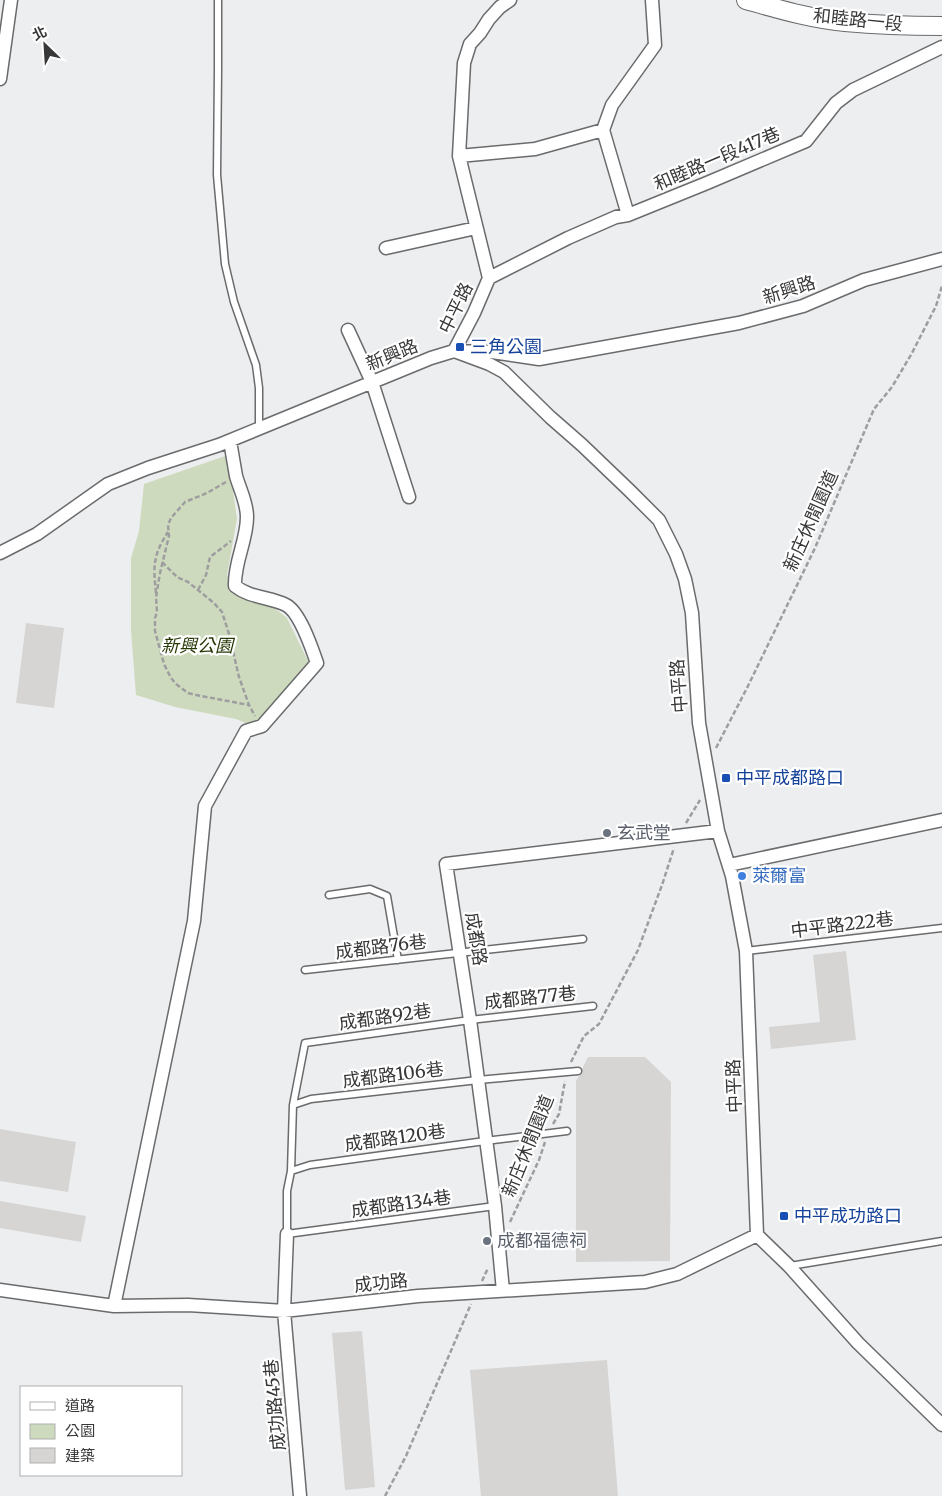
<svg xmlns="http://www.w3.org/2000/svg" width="942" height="1496" viewBox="0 0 942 1496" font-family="Merriweather,'Noto Sans TC',serif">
	<rect width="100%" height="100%" fill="#edeef0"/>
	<path fill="#cedabd" d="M228,455L237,519L227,575L236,595L252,603H268L287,618L310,665L253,726L236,719L175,707L136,695L131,631V558L139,531L144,484Z"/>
	<path fill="#d6d5d3" d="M26,623L64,628L54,708L16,703Z
		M846,951L856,1040L771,1049L769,1027L820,1022L813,955Z
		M588,1057H645L671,1082L670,1261L576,1262V1081L579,1076L582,1074V1069Z
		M0,1129L76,1142L68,1192L0,1181Z
		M0,1201L86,1216L81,1242L0,1228Z
		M362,1331L375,1487L345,1490L332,1333Z
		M607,1360L618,1496H481L470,1370Z"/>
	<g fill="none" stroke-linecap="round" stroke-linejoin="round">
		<g stroke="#6a6b6d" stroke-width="9">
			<path id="lane" d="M218,0V70L217,175L225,264L234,302L256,365L259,388V428
				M329,895L370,889L387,896L398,960
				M746,951L942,928
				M305,970L583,939
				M293,1105L311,1099L478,1080L578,1071
				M291,1171L310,1165L485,1141L567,1131
				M495,1206L287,1234V1191L291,1171L293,1105L305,1043L470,1020L593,1006
				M790,1266L942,1241"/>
		</g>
		<g stroke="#6a6b6d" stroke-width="15">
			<path id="street" d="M0,79L11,0
				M459,156L535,149L603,130
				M628,215L603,130L612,105L655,45L652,0
				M386,248L476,228
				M489,278L568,238L616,217L628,215L707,183L806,141L836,103L853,90L942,47
				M348,330L372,382L409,497
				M454,351L489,364L504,372L550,417L582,445L630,491L659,520L676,554L685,579L692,613L699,723L718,831L732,876L746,951L757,1235L789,1266L858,1343L942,1425
				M454,351L474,313L489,278L459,156L464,63L470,44L480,33L489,19L500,7L510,0
				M0,553L37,534L108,484L148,468L219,445L431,358L454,351L492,352L539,359L739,323L803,306L864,280L942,259
				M729,865L942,820
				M287,1234L284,1311L300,1496
				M0,1290L114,1306L188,1305L284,1311L418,1296L645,1282L677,1274L757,1235
				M503,1291L495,1206L470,1020L446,864L718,831
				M114,1306L194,921L205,806L246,731L262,726L317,663C312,649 300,612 286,605C270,597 250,598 235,586C234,562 247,541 247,517C247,502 240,490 236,476C234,464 232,453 230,441"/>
		</g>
		<g stroke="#6a6b6d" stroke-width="20">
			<path id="secondary" d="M746,0C778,9 811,19 845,22C877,25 910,26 942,26"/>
		</g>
		<path stroke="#9e9ea0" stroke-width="2.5" stroke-dasharray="5 2.5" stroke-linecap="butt" d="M226,482L207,493L185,502L171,518L168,525L169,536L160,573L156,597L157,612L155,618V631L164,664L171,678L176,684L188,693L196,695L249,705
			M162,562L177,577L188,582L214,603L222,612L229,634L239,677L249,705L255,716
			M198,590L206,575L210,557L231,541
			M156,593C153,566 153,555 168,532
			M716,748L747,688L815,548L874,409L892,387L912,353L936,306L942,286
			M686,823L700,800
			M571,1062L584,1036L599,1024L638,950L662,885L674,848
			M553,1124L559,1114L565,1081
			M510,1222L539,1160L545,1142
			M482,1281L488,1268
			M385,1496L406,1456L471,1304"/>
		<use href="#lane" stroke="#fff" stroke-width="6"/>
		<use href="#street" stroke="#fff" stroke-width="12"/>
		<use href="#secondary" stroke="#fff" stroke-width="18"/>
	</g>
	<g fill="#1a4fb4" stroke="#fff" stroke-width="2">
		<rect x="455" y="342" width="10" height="10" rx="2.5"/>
		<rect x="721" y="773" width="10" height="10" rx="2.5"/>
		<rect x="779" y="1211" width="10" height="10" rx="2.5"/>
	</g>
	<g fill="#6b7280" stroke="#fff" stroke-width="2">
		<circle cx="607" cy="833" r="5"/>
		<circle cx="487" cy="1241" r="5"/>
	</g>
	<circle fill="#3f7fe0" stroke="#fff" stroke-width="2" cx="742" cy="876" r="5"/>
	<g text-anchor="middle" stroke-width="4.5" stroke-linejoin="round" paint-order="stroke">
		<g font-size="18" fill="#383839" stroke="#fff">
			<text transform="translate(858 20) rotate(6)" y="6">和睦路一段</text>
			<text transform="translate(717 159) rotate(-23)" y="6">和睦路一段417巷</text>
			<text transform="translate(789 290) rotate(-18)" y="6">新興路</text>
			<text transform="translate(456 308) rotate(-64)" y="6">中平路</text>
			<text transform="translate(392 355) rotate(-22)" y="6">新興路</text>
			<text transform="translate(811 521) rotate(-66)" y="6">新庄休閒園道</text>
			<text transform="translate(679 686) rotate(-94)" y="6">中平路</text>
			<text transform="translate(842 925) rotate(-7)" y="6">中平路222巷</text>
			<text transform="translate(476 939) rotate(81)" y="6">成都路</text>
			<text transform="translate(381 947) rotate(-7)" y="6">成都路76巷</text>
			<text transform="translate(530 998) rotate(-6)" y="6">成都路77巷</text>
			<text transform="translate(385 1017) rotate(-8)" y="6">成都路92巷</text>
			<text transform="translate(393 1075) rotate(-7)" y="6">成都路106巷</text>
			<text transform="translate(734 1086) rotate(-92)" y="6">中平路</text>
			<text transform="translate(395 1138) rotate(-8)" y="6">成都路120巷</text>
			<text transform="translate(528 1146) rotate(-68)" y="6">新庄休閒園道</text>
			<text transform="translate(401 1204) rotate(-8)" y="6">成都路134巷</text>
			<text transform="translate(381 1283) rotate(-6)" y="6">成功路</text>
			<text transform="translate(275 1405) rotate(-95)" y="6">成功路45巷</text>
		</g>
		<g font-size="18" fill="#164399" stroke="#fff" text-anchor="start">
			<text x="470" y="353">三角公園</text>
			<text x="736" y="784">中平成都路口</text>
			<text x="794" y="1222">中平成功路口</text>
		</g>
		<g font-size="18" font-style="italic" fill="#293807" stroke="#fff">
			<text x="197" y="652">新興公園</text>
		</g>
		<g font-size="18" fill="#5b616d" stroke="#fff" text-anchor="start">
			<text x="617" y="839">玄武堂</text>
			<text x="497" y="1247">成都福德祠</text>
		</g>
		<g font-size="18" fill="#366cbe" stroke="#fff" text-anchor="start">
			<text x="752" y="882">萊爾富</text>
		</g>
	</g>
	<rect x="20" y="1386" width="162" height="90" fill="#ffffff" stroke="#afafb0"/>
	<rect x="30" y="1402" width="25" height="8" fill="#ffffff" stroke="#afafb0"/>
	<text x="65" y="1411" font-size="15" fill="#383839">道路</text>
	<rect x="30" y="1424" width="25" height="15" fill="#cedabd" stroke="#afafb0"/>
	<text x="65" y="1436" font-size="15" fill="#383839">公園</text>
	<rect x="30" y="1448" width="25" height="15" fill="#d6d5d3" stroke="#afafb0"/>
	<text x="65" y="1461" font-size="15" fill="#383839">建築</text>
	<g transform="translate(45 45) rotate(335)" stroke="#ffffff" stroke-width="4" paint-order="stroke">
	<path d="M0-4L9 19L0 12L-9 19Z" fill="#383839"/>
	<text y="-8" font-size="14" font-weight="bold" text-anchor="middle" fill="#383839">北</text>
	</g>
</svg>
